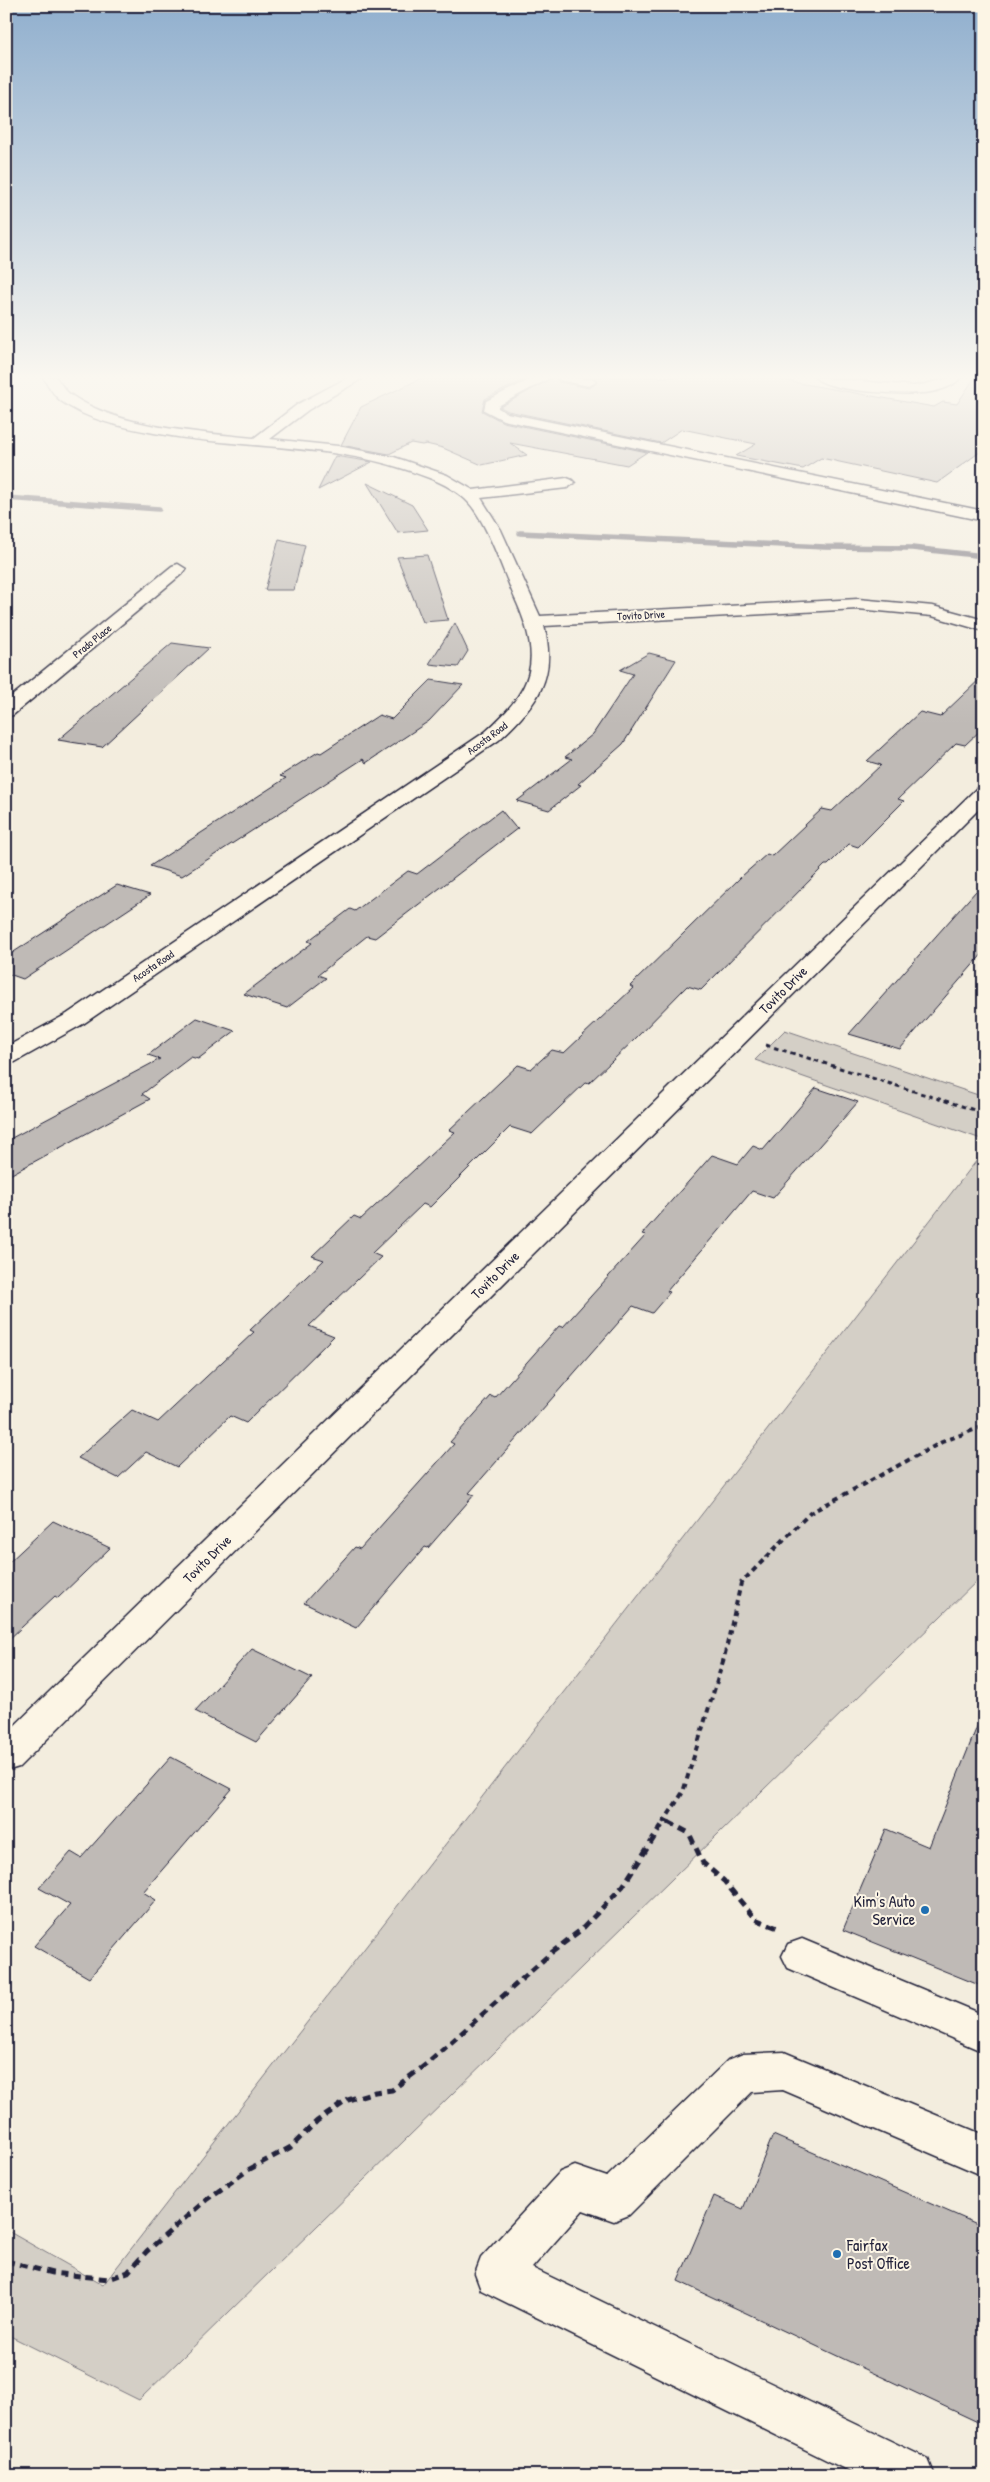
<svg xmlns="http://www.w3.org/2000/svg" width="990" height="2482" viewBox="0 0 990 2482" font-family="'Patrick Hand',sans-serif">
	<rect width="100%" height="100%" fill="#f3edde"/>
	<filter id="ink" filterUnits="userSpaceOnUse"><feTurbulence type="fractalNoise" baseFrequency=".02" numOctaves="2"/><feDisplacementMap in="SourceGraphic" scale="10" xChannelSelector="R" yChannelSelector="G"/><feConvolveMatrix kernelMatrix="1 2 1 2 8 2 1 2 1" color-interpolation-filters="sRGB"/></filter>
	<g filter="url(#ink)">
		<path fill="#d4cfc6" stroke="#7b7880" d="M785,1030L984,1097V1140L755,1060Z
			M984,1151V1574L139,2400L6,2334V2230L103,2285Z"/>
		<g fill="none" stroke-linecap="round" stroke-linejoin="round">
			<path stroke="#75727b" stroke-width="5.5" d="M6,498L159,509
				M520,533L825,547L912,548L984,556"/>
		</g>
		<path fill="#bfbab6" stroke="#22223b" d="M424,377H530L485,399L482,411L503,422L647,452L627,465L510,443L527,455L482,465L443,448L426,444L422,445L411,443L389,454L341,445L361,407Z
			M554,377L559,382L589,388L598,382L594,377H765L934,407L943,402L957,404L975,377H984V449L937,483L821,458L803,469L736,456L756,444L682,429L661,443L508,411L500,407Z
			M335,456L372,462L318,490Z
			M367,483L412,505L428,530L398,533Z
			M279,539L305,545L294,590H265Z
			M427,555L448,620L423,622L397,557Z
			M455,623L468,651L458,667L429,664Z
			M172,643L209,648L102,747L58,740Z
			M649,653L676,660L623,744L578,784L581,785L549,810L517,801L572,759L565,757L593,734L633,674L620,670Z
			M984,675V727L965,745L956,743L898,799L904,801L858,847L849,844L828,865H825L701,990L687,986L634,1040L589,1083L586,1082L532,1134L510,1127L430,1207L423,1204L372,1253L381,1257L309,1326L334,1336L246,1423L230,1416L177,1467L146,1452L118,1478L78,1458L132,1410L158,1422L254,1332L250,1330L324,1260L312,1256L354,1216L361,1219L455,1132L449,1130L518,1065L531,1069L552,1050L564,1053L633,988L630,986L742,876L767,854L772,856L822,809L832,811L881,765L867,761L920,712L940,717Z
			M431,680L463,685L429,721L366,763L363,759L182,876L150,866L286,778L280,776L318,752L321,753L379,715L392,719Z
			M501,810L515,827L518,828L375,938L367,936L318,975L326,978L287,1008L244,994L312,943L308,941L350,909L355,911L408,871L417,874Z
			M984,882V952L900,1049L849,1034Z
			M117,885L150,895L23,979L6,973V957Z
			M197,1018L235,1031L198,1059L191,1057L142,1094L150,1099L6,1177V1141L160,1059L148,1055Z
			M816,1088L858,1102L773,1198L752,1191L667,1291L670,1292L652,1313L633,1306L469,1493L474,1495L428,1548L425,1547L356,1628L304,1603L355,1547L360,1549L454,1444L450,1442L491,1396L495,1398L559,1326L563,1327L646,1235L642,1234L712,1155L738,1164L753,1146L763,1150Z
			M53,1521L110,1548L58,1598L55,1596L6,1642V1565Z
			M252,1649L312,1678L256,1742L195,1711Z
			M982,1714H984V1987L843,1930L886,1829L929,1847Z
			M171,1757L232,1789L143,1892L156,1900L89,1978L34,1946L70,1905L39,1888L71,1852L81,1858Z
			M773,2135L984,2227V2425L678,2281L714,2196L743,2209Z"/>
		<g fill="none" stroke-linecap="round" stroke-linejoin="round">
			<g stroke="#22223b" stroke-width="3">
				<path id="minor" d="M43,377H56C60,383 65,391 71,395C118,428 198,432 254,438L298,404L349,377H365L308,410L270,439L338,446L394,457L447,475L473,490L567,478L572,480L575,483L567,488L481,498L501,530L540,616L858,599L933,606L984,620V631L932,616L858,609L544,626C558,678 536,706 499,740L83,1024L15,1062L6,1064V1047L67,1014L485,732C532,690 543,663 517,603C504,575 487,519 465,499C449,484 427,477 407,470C326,443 237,449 154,433C122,427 87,420 61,401C54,396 48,385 43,377Z
					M535,377H552L498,406V408L507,413L984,511V521L503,420L484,410L486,401Z
					M558,377L594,379L596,382L589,386L559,380Z
					M815,377L914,386C931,384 945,377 961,377C954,386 942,390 931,392C911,396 827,392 815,377Z
					M178,564L186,569L184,572L13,715L6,717V701L172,566Z
					M984,786V804L19,1767L6,1771V1734L977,788Z
					M802,1939L984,2015V2052L788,1968L782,1956L788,1944Z
					M784,2052L984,2135V2176L783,2090L752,2092L629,2215L614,2221L583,2210L532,2268L928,2459L935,2476H859L481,2290L475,2274L481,2258L560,2172L575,2166L607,2177L728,2060L743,2054Z"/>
			</g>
			<path stroke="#22223b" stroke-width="3" stroke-dasharray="4.5 4" stroke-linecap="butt" d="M766,1045L984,1113"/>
			<path stroke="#22223b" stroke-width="4" stroke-dasharray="5.5 4.5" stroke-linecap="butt" d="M665,1820L671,1823
				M663,1823L683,1792L724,1658L741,1583L810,1513L942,1442L984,1426"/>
			<path stroke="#22223b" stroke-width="5" stroke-dasharray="8 5.5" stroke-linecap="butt" d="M668,1822L689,1833L703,1863L724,1881L755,1919L780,1929
				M6,2261L52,2273L109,2279L128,2272L147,2251L206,2200L248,2170L291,2147L317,2121L348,2100L375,2092L392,2090L428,2063L551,1953L582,1929L623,1886L664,1822"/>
			<use href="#minor" fill="#fcf5e5" fill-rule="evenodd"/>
		</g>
	</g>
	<linearGradient id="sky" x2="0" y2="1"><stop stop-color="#90afce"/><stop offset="0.52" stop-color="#faf7f0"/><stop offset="1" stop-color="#faf7f0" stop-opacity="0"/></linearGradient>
	<rect width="990" height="725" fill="url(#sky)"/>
	<g fill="#1f6fb2" stroke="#fcf5e5" stroke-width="2">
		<circle cx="925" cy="1910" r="5"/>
		<circle cx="837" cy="2254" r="5"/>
	</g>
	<g text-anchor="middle" stroke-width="4" stroke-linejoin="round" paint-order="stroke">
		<g font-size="11" fill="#22223b" stroke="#fcf5e5">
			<text transform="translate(641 615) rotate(-3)" y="4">Tovito Drive</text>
			<text transform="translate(92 641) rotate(-39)" y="4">Prado Place</text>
			<text transform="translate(487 738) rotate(-37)" y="4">Acosta Road</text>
			<text transform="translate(153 966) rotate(-34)" y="4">Acosta Road</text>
		</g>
		<g font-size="14" fill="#22223b" stroke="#fcf5e5">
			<text transform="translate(783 990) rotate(-45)" y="5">Tovito Drive</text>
			<text transform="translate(495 1275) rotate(-45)" y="5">Tovito Drive</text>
			<text transform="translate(207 1559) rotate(-45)" y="5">Tovito Drive</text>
		</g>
		<g font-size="16" fill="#22223b" stroke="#fcf5e5" text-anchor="end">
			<text x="915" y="1907">Kim's Auto<tspan x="915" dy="18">Service</tspan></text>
			<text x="847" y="2251" text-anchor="start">Fairfax<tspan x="847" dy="18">Post Office</tspan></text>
		</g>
	</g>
	<rect width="990" height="2482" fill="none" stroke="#fcf5e5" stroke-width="25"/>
	<rect x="12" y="12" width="965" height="2457" fill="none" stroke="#22223b" stroke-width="2" filter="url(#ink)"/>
</svg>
